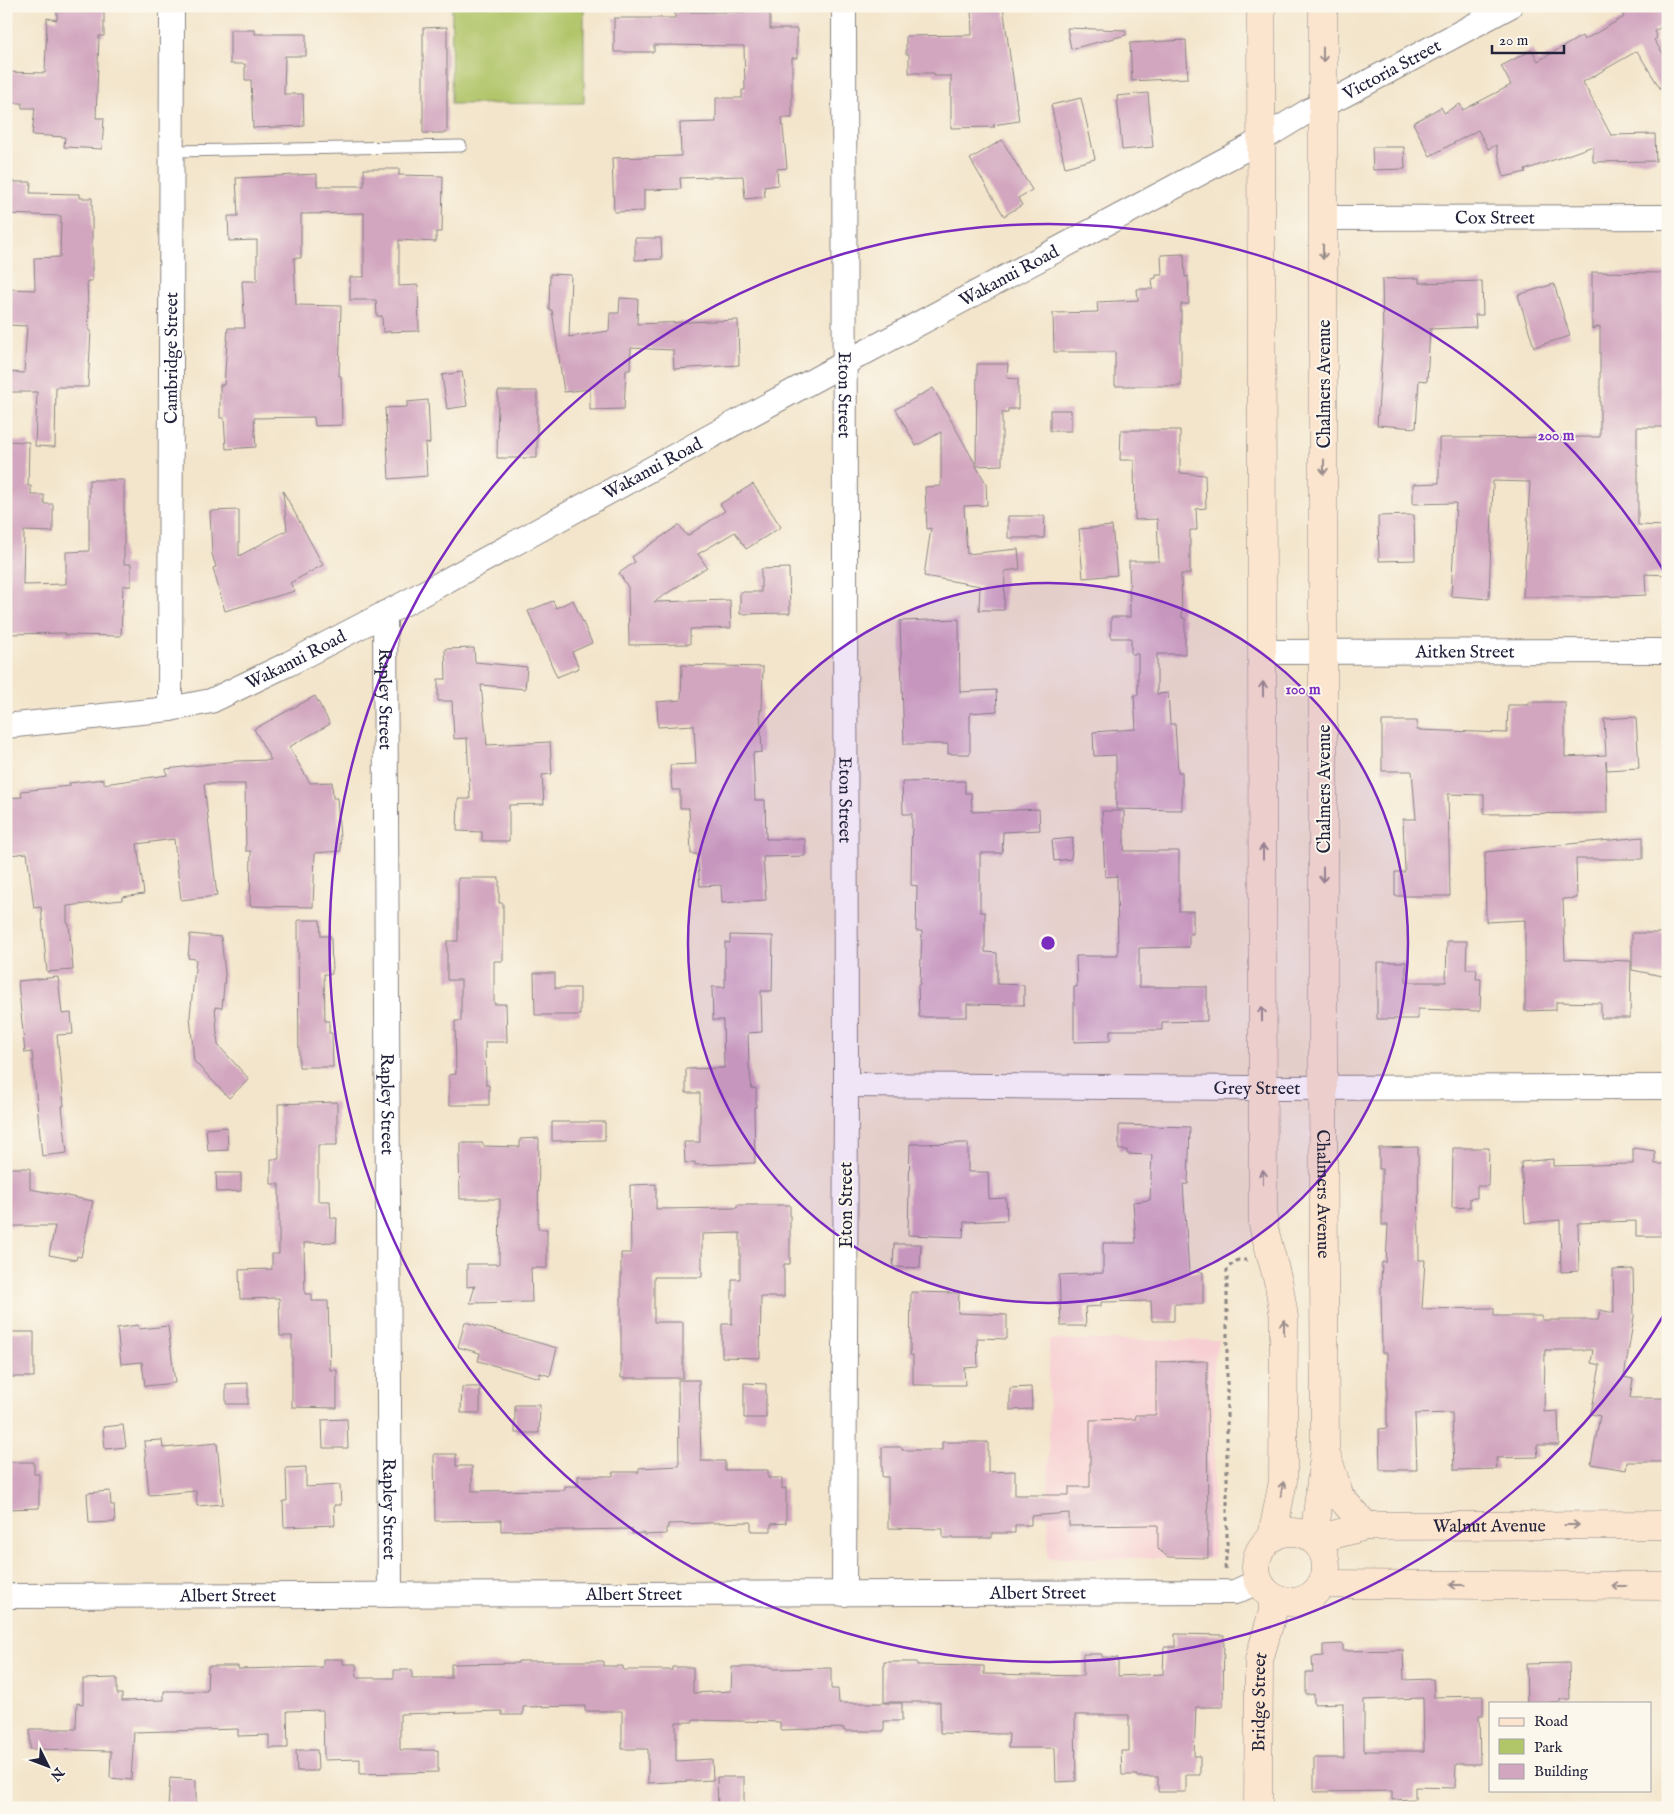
<svg xmlns="http://www.w3.org/2000/svg" width="1674" height="1814" viewBox="0 0 1674 1814" font-family="'IM FELL English',serif">
	<rect width="100%" height="100%" fill="#fbf7ec"/>
	<filter id="ink" filterUnits="userSpaceOnUse"><feTurbulence type="fractalNoise" baseFrequency=".02" numOctaves="2"/><feDisplacementMap in="SourceGraphic" scale="10" xChannelSelector="R" yChannelSelector="G"/><feConvolveMatrix kernelMatrix="1 2 1 2 8 2 1 2 1" color-interpolation-filters="sRGB"/></filter>
	<filter id="wash" filterUnits="userSpaceOnUse"><feTurbulence type="fractalNoise" baseFrequency=".0096" numOctaves="4" result="noise"/><feDisplacementMap in="SourceGraphic" scale="20" xChannelSelector="R" yChannelSelector="G"/><feGaussianBlur stdDeviation="1.12" result="paint"/><feColorMatrix in="noise" values="0 0 0 0 0 0 0 0 0 0 0 0 0 0 0 0 0 1.4 0 .05"/><feComposite in="paint" operator="in"/></filter>
	<g filter="url(#wash)">
		<rect width="100%" height="100%" fill="#f3e5cb"/>
		<path fill="#f7cfd2" d="M1049,1340H1220L1214,1357V1558H1048Z"/>
		<path fill="#b1c569" stroke="#6a7452" d="M452,6H584V103L451,104Z"/>
		<g id="blocks">
			<path fill="#d2a6bf" fill-rule="evenodd" d="M57,6H104V36H99L96,118H104L102,149L64,147L65,137L32,135L35,108H22V103H6V72L45,73L47,18L57,20Z
				M971,6H1003L1019,121L993,125L995,127L951,128V76H934V73H909V54H906V36L972,35Z
				M1618,6H1668V24L1654,31L1657,38L1654,40L1668,61V101L1637,51L1583,82L1611,135L1655,134L1656,161L1593,162V146L1525,170L1526,172L1504,177L1496,145L1488,149L1478,130L1430,156L1413,123L1441,107L1444,113L1460,104L1463,110L1511,85L1501,66L1532,50L1538,61L1582,36L1584,40L1624,17Z
				M744,10H770V29H797V58H792V118H782L787,168L777,169L778,185L764,187L765,197L745,199L743,176L680,178L681,189L644,190V211L614,212L612,158L681,156L680,123L716,122V98H742V90H745L744,46L654,45V52H614V18H675V12H744Z
				M447,27V133H423V28Z
				M1067,28L1126,30V35L1071,49Z
				M230,30H255V34H306V56H285L284,94H303L304,126L253,128L251,80H245V64H230Z
				M1186,40L1188,78L1132,81L1130,43Z
				M1148,93L1153,147L1122,150L1117,96Z
				M1081,98L1095,159L1065,167L1051,105Z
				M1002,140L1032,190L1018,198L1022,205L1004,216L970,159Z
				M1372,147H1404L1405,169L1373,170Z
				M364,169H399V175L443,176L442,232H436V242L399,240V286L418,285L419,331L383,332L382,316H377L376,300H350V277H364V213L301,214V258H294L296,305L341,306L339,376H341L342,425L315,426L314,417L254,418L256,447L226,449L224,418H220V385H224L228,328H245L242,281H257V240L229,241L228,216H238L236,178L317,174V186H364Z
				M6,182H31L30,193L80,194V198H92V281H87L89,331H91L88,387H56L55,447L35,446L37,392H6V372L24,373L27,326L9,325L11,289L35,290L34,258L60,257L61,216L6,214Z
				M635,238H661L662,259L635,260Z
				M1184,254L1185,277L1188,276L1189,304H1181V386H1115V352H1054L1053,313L1098,312L1097,302L1138,300L1137,289H1153L1152,279L1156,278V275H1162L1161,255Z
				M1592,272L1668,273V427H1637V465H1638V525L1668,526V575L1645,574L1646,595L1597,597H1523L1530,482L1493,481L1489,599L1451,596L1456,503L1413,504V484L1439,483V438L1600,437V326L1592,329Z
				M550,274L571,275L569,337L609,331L610,313H619L620,298L638,299L637,324L738,320L739,365L674,369L673,350L631,348L630,370H626L624,409L590,410V389L564,392L552,310H549Z
				M1419,278V283L1482,281L1483,315H1475L1476,327L1430,329L1427,381L1419,380L1416,428L1377,425L1383,338L1382,279Z
				M1554,284L1570,336L1534,347L1518,295Z
				M977,364H1008L1007,378L1018,379V409H1008V413H1002V465L976,466L986,483L987,505L964,506L967,554L1018,549L1020,569L1005,571L1004,610H979L980,586L924,576L931,528L927,529L925,487L941,486V432L916,446L896,409L933,388L976,465Z
				M462,372L467,406L447,409L442,375Z
				M498,391H537V458H497Z
				M428,400L430,443L425,444L427,476L389,479L385,408L407,407V402Z
				M1050,410H1071V431H1050Z
				M1121,430H1180V473L1205,475L1206,508L1196,509L1197,530H1190V574H1181L1182,618H1185V654H1157V694L1168,693L1170,724H1175L1178,772H1182V810L1116,809V755L1094,756L1093,732L1136,729L1134,695H1138V654H1131V638H1111V617H1130L1129,561H1159L1157,519L1135,520L1134,460H1120Z
				M6,441L29,442L28,486H31V495H44V504H53V532L24,531L23,585L66,584V552L89,551V480H124V564H131V586H123L121,636L65,635V633L6,634Z
				M753,484L781,527L746,549L735,532L698,554L707,567L654,602L730,600L731,628L690,629V644L629,645L628,587L619,573L635,562L632,557L679,525L687,536L725,511L720,504Z
				M283,491L323,565L290,583L295,591L225,611L213,568L216,567L212,554L210,511L239,510V556L287,530Z
				M1414,515L1415,560L1379,561L1378,516Z
				M1008,516H1045L1044,538H1008Z
				M1112,526L1117,575L1083,578L1079,529Z
				M789,568L790,613L740,614V592H761V569Z
				M573,600L592,643L572,652L579,668L557,677L528,611L553,601L556,608Z
				M959,619L960,692L996,690L997,711L970,713V754H948V744H904L900,621Z
				M474,648L475,662L527,667L525,689L481,685L487,745L550,742L552,774L542,775L544,804L509,805V841H482V832L457,831L458,799H470L467,738L454,739L452,701H438V679H446L445,649Z
				M682,665L763,667L762,710H760L762,752L753,753L755,800H765L766,839H805V856L763,857L766,900L722,903L721,885L700,886L697,854H691L689,808H680V790H672L670,765L696,764L694,725L658,727L657,702L681,700Z
				M315,696L330,724L289,747L310,783L332,782L333,798H337L341,851L315,853L313,907L250,906L251,851H246L245,784H204L217,896L181,900L174,839L137,844L144,894L122,897V900L67,906V923L69,924L73,970L47,972L41,907L34,908L27,853L10,855L9,841H6V798L22,797L21,791L70,786L69,783L104,779V784L167,775L166,769L236,761L271,760L254,729Z
				M1529,702H1565V757L1606,755L1604,719L1636,717L1639,768L1607,770L1606,761L1607,813L1484,814V795L1448,794L1450,896H1395V872H1405L1403,819H1416L1412,771H1382V721H1417V730L1507,733L1508,705H1529Z
				M965,781V793H971L972,812L1039,809L1040,830L1003,832L1002,853H980V912H985V952L997,953V984L1024,985V1005L967,1004V1017H919L918,985L920,984L922,931H916L917,886L911,885L912,814H903L902,782Z
				M1102,811H1124V851H1179V911H1193V934H1189V947L1139,948V987H1207V1021L1162,1022V1030H1110V1041L1074,1042V987H1077L1076,956H1118L1117,876L1105,877Z
				M1643,837V859H1576L1577,898L1563,899L1565,959L1631,961L1630,1018H1601V1003L1556,1002V1010L1525,1011V920L1486,922L1485,852Z
				M1073,838L1071,859L1054,861L1052,840Z
				M458,878H499V903H503V961H494V1004H506L507,1042H485L486,1085H489V1105H449V1075L456,1074L455,1021H461V980H447V941H458Z
				M298,920H320L321,936H331L332,974H324L325,1021H329V1033H332L333,1067H299Z
				M1632,933H1668V977L1632,970Z
				M190,934L221,937L225,974L222,1008L215,1007L218,1045L249,1079L229,1098L194,1061L190,1016L196,959L188,958Z
				M730,935L773,936L772,991H761L762,1032L748,1033L749,1066L752,1089L756,1088V1107H754L755,1163L695,1165V1162L685,1163L684,1142H700V1093H686V1069L724,1068L723,1020H713L712,987H725V942L730,943Z
				M1447,941H1467L1466,969H1477L1476,979H1481L1480,1011L1418,1009V1019H1377V962H1406V982H1446Z
				M534,973H555V988H580V1015H535Z
				M58,977L62,1014L71,1013L73,1034L57,1035L64,1106H62L67,1153L42,1156L32,1052L25,1053L18,981Z
				M337,1102V1145H318V1201H330L331,1218H337L336,1242L304,1243L305,1294H312V1301H328L330,1370H337V1408L292,1407V1336H280L279,1298L240,1299L239,1270L272,1269V1254H279V1184H271V1159H279L278,1104Z
				M552,1122H605V1140L552,1141Z
				M1119,1125L1190,1127L1188,1184H1183L1189,1272H1203V1304H1174V1321H1152L1151,1301L1101,1302V1306L1085,1307L1086,1326H1061L1059,1275L1103,1273V1243H1136L1133,1202L1150,1200L1152,1155L1127,1154V1150H1119Z
				M227,1127L228,1150L208,1151L206,1129Z
				M539,1138L538,1229H547V1268H531L532,1302L470,1303L475,1286L467,1287V1264H499L500,1199H460L459,1154H461V1143H483V1146L520,1147V1139Z
				M968,1143V1172H988L989,1199L1006,1198L1007,1220L964,1222L963,1237L908,1235L910,1144Z
				M1418,1147L1419,1260H1425L1422,1309L1494,1308V1316H1542V1320H1598L1600,1310L1614,1313L1613,1270L1633,1269L1634,1317L1624,1377L1633,1379L1630,1398H1668V1462H1627L1626,1470L1591,1464L1600,1416L1591,1414L1600,1365L1591,1363L1593,1350H1545L1544,1412L1558,1411L1559,1445H1537L1538,1457L1496,1458L1497,1469L1454,1470L1452,1413L1415,1414L1417,1470H1380L1379,1429L1387,1428V1353H1382L1381,1287L1382,1262H1386L1388,1225H1382V1169H1379V1148Z
				M1453,1148H1489L1488,1186H1477V1198H1470V1207L1452,1208Z
				M1633,1148L1655,1151V1164H1668V1231H1661V1236H1636V1221L1578,1223L1579,1271L1561,1272L1560,1220L1525,1223L1521,1162L1553,1159V1166L1633,1164Z
				M6,1168H30V1189L93,1201L81,1257L77,1256L76,1260L49,1255L55,1226H6Z
				M216,1173H241V1191L217,1192Z
				M656,1184V1209L737,1208V1205H790V1264H784V1297H761L760,1358L722,1357V1324H732V1279H740V1233L702,1234V1277H654V1322H683V1378H621V1253H631L630,1185Z
				M894,1244H921L920,1268L893,1267Z
				M911,1292L959,1293L958,1313L1007,1315V1339L977,1338L978,1367L964,1368L965,1385H913V1355H910Z
				M465,1322L557,1348L550,1376L540,1373V1378L478,1361L480,1353L458,1347Z
				M138,1325L139,1329L168,1326L175,1383L145,1386L142,1362L121,1364L117,1328Z
				M6,1332H34V1377H6Z
				M1207,1361L1208,1558L1168,1557L1158,1549V1525L1069,1526V1513L1031,1516V1525H1015V1533H992V1538H943V1529L888,1528V1477H882V1447H902V1450H942V1442H988V1472L1015,1471V1495H1069V1487H1090V1420L1136,1419L1135,1415H1156V1362Z
				M678,1380H699L701,1461H725V1470H768V1478H782V1489L786,1488V1523L771,1524V1531H751V1522L668,1524V1528H666V1534L644,1535V1533L632,1534V1529L501,1531V1520L435,1521L434,1454H456V1466H472V1491L565,1490V1486H578V1476H613V1472H639V1468L679,1466Z
				M248,1383V1404H226V1384Z
				M744,1383L766,1384V1418H744Z
				M462,1387H480V1413H461Z
				M1031,1387L1032,1409L1010,1410V1388Z
				M515,1405H540L539,1433H515Z
				M347,1419L348,1448H323L322,1420Z
				M123,1425L126,1447L105,1449L103,1427Z
				M162,1440L163,1448L217,1443L223,1504L197,1506L196,1491L149,1495L144,1441Z
				M6,1462H34V1474H39V1508L6,1509Z
				M306,1467V1487L340,1485L341,1505H334L335,1525L284,1527L283,1501H287L286,1468Z
				M110,1491L111,1505H114L115,1522L89,1523L87,1493Z
				M1175,1634L1224,1635L1223,1707H1196L1194,1756H1200V1775H1186V1792H1158V1777H1137V1775H1122L1121,1751H1129V1715H1075L1076,1781L1056,1782L1055,1748H1008L1009,1734L940,1733V1702H884V1662H917V1665L984,1666V1674L1083,1676V1654H1102V1657L1118,1658V1676L1163,1674L1164,1647H1175Z
				M1343,1644V1651L1403,1650L1404,1680L1433,1679L1434,1697L1483,1696V1715H1479L1480,1764H1456L1455,1788L1415,1787V1799L1392,1800V1791L1314,1792V1758H1344L1343,1703L1314,1704V1694L1306,1695V1672H1313L1312,1657L1323,1656V1645ZM1423,1698L1424,1751H1364V1700Z
				M323,1659H343V1664H356L357,1678H394V1670H412V1678H451V1664L518,1663V1661H603V1666H623V1670H672V1667H693V1693L731,1691L732,1667H773V1669L831,1668V1689H838L839,1703H902V1721H884V1731H844V1728L780,1730V1722L693,1720V1722H676V1761L712,1759L713,1780L648,1783V1749H622V1711H585V1706L523,1707V1715H502V1711L400,1714V1750H438V1772L360,1774V1759L324,1760L323,1710L287,1711L288,1748H269V1735L238,1736V1729L134,1732L131,1780L110,1778L111,1751L30,1749V1729H76L77,1703L83,1704V1679L117,1678V1694H122V1701L164,1700V1691H207L208,1666H238V1669L323,1667Z
				M1569,1663L1570,1699H1560V1703H1527L1526,1664Z
				M296,1750H317L318,1771H297Z
				M717,1777H744V1808H718Z
				M170,1778L196,1780V1808H168Z"/>
		</g>
	</g>
	<g filter="url(#ink)">
		<use href="#blocks" fill-opacity="0" stroke="#8a8483" stroke-width="1"/>
		<g fill="none" stroke-linecap="round" stroke-linejoin="round">
			<g stroke="#8a8483" stroke-width="13">
				<path id="lane" d="M173,151L461,146"/>
			</g>
			<g stroke="#8a8483" stroke-width="26">
				<g id="street">
					<path id="s1" d="M844,6L846,1085L844,1594"/>
					<path id="s2" d="M1323,218L1668,217"/>
					<path id="s3" d="M385,613L390,1595"/>
					<path id="s4" d="M1263,652L1668,651"/>
					<path id="s5" d="M170,709L172,6"/>
					<path id="s6" d="M6,726L170,709L211,701L288,664L409,601L845,363L1249,147L1310,110L1342,96L1510,6"/>
					<path id="s7" d="M846,1085L1247,1088L1668,1087"/>
					<path id="s8" d="M6,1596L1235,1592L1259,1581"/>
				</g>
			</g>
			<g stroke="#8a8483" stroke-width="29">
				<g id="secondary">
					<path d="M1261,6L1263,1225L1279,1285L1284,1317L1283,1481L1272,1537"/>
					<path id="s9" d="M1323,6V1087L1325,1448L1314,1540L1366,1526L1668,1525"/>
					<path d="M1328,1459L1340,1497L1366,1526"/>
					<circle cx="1291" cy="1567" r="35"/>
					<path d="M1322,1584L1668,1586"/>
					<path id="s10" d="M1258,1808L1259,1660L1273,1611V1598"/>
				</g>
			</g>
			<path stroke="#8a8483" stroke-width="3" stroke-dasharray="4 4" stroke-linecap="butt" d="M1225,1569L1227,1547V1268L1238,1260H1247"/>
			<use href="#lane" stroke="#fff" stroke-width="11"/>
			<use href="#street" stroke="#fff" stroke-width="24"/>
			<use href="#secondary" stroke="#fce5cf" stroke-width="28"/>
		</g>
		<defs><path id="oneway-shaft" d="M-6 0H5M1.5-3L5.5 0L1.5 3" fill="none" stroke-width="1.6" stroke-linecap="round" stroke-linejoin="round" transform="scale(1.25)"/></defs>
		<g stroke="#9a8d8c">
			<use href="#oneway-shaft" transform="translate(1323 55) rotate(90)"/>
			<use href="#oneway-shaft" transform="translate(1323 252) rotate(90)"/>
			<use href="#oneway-shaft" transform="translate(1324 467) rotate(90)"/>
			<use href="#oneway-shaft" transform="translate(1263 689) rotate(-90)"/>
			<use href="#oneway-shaft" transform="translate(1263 852) rotate(-90)"/>
			<use href="#oneway-shaft" transform="translate(1323 875) rotate(90)"/>
			<use href="#oneway-shaft" transform="translate(1262 1014) rotate(-90)"/>
			<use href="#oneway-shaft" transform="translate(1263 1177) rotate(-90)"/>
			<use href="#oneway-shaft" transform="translate(1284 1327) rotate(-90)"/>
			<use href="#oneway-shaft" transform="translate(1282 1489) rotate(-79)"/>
			<use href="#oneway-shaft" transform="translate(1572 1525)"/>
			<use href="#oneway-shaft" transform="translate(1457 1585) rotate(-180)"/>
			<use href="#oneway-shaft" transform="translate(1619 1586) rotate(-180)"/>
		</g>
	</g>
	<circle cx="1048" cy="943" r="360" fill="#7b2cbf" fill-opacity=".12"/>
	<g fill="none" stroke="#7b2cbf" stroke-width="2.5">
		<circle cx="1048" cy="943" r="360"/>
		<path d="M1668 1308A719 719 0 1 1 1668 578"/>
	</g>
	<g text-anchor="middle" stroke-width="4" stroke-linejoin="round" paint-order="stroke">
		<g font-size="18" fill="#22223b" stroke="#fbf7ec">
			<text dy="6" stroke="none"><textPath href="#s6" startOffset="1546">Victoria Street</textPath></text>
			<text dy="6" stroke="none"><textPath href="#s2" startOffset="172">Cox Street</textPath></text>
			<text dy="6" stroke="none"><textPath href="#s6" startOffset="1111">Wakanui Road</textPath></text>
			<text dy="6" stroke="none"><textPath href="#s5" startOffset="351">Cambridge Street</textPath></text>
			<text transform="translate(1324 384) rotate(-90)" y="6">Chalmers Avenue</text>
			<text dy="6" stroke="none"><textPath href="#s1" startOffset="389">Eton Street</textPath></text>
			<text dy="6" stroke="none"><textPath href="#s6" startOffset="706">Wakanui Road</textPath></text>
			<text dy="6" stroke="none"><textPath href="#s4" startOffset="202">Aitken Street</textPath></text>
			<text dy="6" stroke="none"><textPath href="#s6" startOffset="301">Wakanui Road</textPath></text>
			<text dy="6" stroke="none"><textPath href="#s3" startOffset="86">Rapley Street</textPath></text>
			<text transform="translate(1324 789) rotate(-90)" y="6">Chalmers Avenue</text>
			<text dy="6" stroke="none"><textPath href="#s1" startOffset="794">Eton Street</textPath></text>
			<text dy="6" stroke="none"><textPath href="#s7" startOffset="411">Grey Street</textPath></text>
			<text dy="6" stroke="none"><textPath href="#s3" startOffset="491">Rapley Street</textPath></text>
			<text dy="6" stroke="none"><textPath href="#s9" startOffset="1188">Chalmers Avenue</textPath></text>
			<text transform="translate(846 1205) rotate(-90)" y="6">Eton Street</text>
			<text dy="6" stroke="none"><textPath href="#s3" startOffset="896">Rapley Street</textPath></text>
			<text dy="6" stroke="none"><textPath href="#s9" startOffset="1712">Walnut Avenue</textPath></text>
			<text dy="6" stroke="none"><textPath href="#s8" startOffset="1032">Albert Street</textPath></text>
			<text dy="6" stroke="none"><textPath href="#s8" startOffset="628">Albert Street</textPath></text>
			<text dy="6" stroke="none"><textPath href="#s8" startOffset="222">Albert Street</textPath></text>
			<text dy="6" stroke="none"><textPath href="#s10" startOffset="106">Bridge Street</textPath></text>
		</g>
	</g>
	<circle cx="1048" cy="943" r="8" fill="#7b2cbf" stroke="#fbf7ec" stroke-width="2.5"/>
	<g font-size="15" text-anchor="middle" font-weight="bold" fill="#7b2cbf" stroke="#fbf7ec" stroke-width="4" stroke-linejoin="round" paint-order="stroke">
		<text x="1556" y="440">200 m</text>
		<text x="1303" y="694">100 m</text>
	</g>
	<rect width="1674" height="1814" fill="none" stroke="#fbf7ec" stroke-width="25"/>
	<rect x="1489" y="1702" width="162" height="90" fill="#fbf7ec" stroke="#a4a2a5"/>
	<rect x="1499" y="1718" width="25" height="8" fill="#fce5cf" stroke="#a4a2a5"/>
	<text x="1534" y="1726" font-size="15" fill="#22223b">Road</text>
	<rect x="1499" y="1739" width="25" height="15" fill="#b1c569" stroke="#a4a2a5"/>
	<text x="1534" y="1752" font-size="15" fill="#22223b">Park</text>
	<rect x="1499" y="1764" width="25" height="15" fill="#d2a6bf" stroke="#a4a2a5"/>
	<text x="1534" y="1776" font-size="15" fill="#22223b">Building</text>
	<g transform="translate(48 1766) rotate(132)" stroke="#fbf7ec" stroke-width="4" paint-order="stroke">
	<path d="M0-4L9 19L0 12L-9 19Z" fill="#22223b"/>
	<text y="-8" font-size="14" font-weight="bold" text-anchor="middle" fill="#22223b">N</text>
	</g>
	<path d="M1492 45v8h72v-8" fill="none" stroke="#22223b" stroke-width="2.5"/>
	<text x="1499" y="45" font-size="15" fill="#22223b" stroke="#fbf7ec" stroke-width="4" paint-order="stroke">20 m</text>
</svg>
